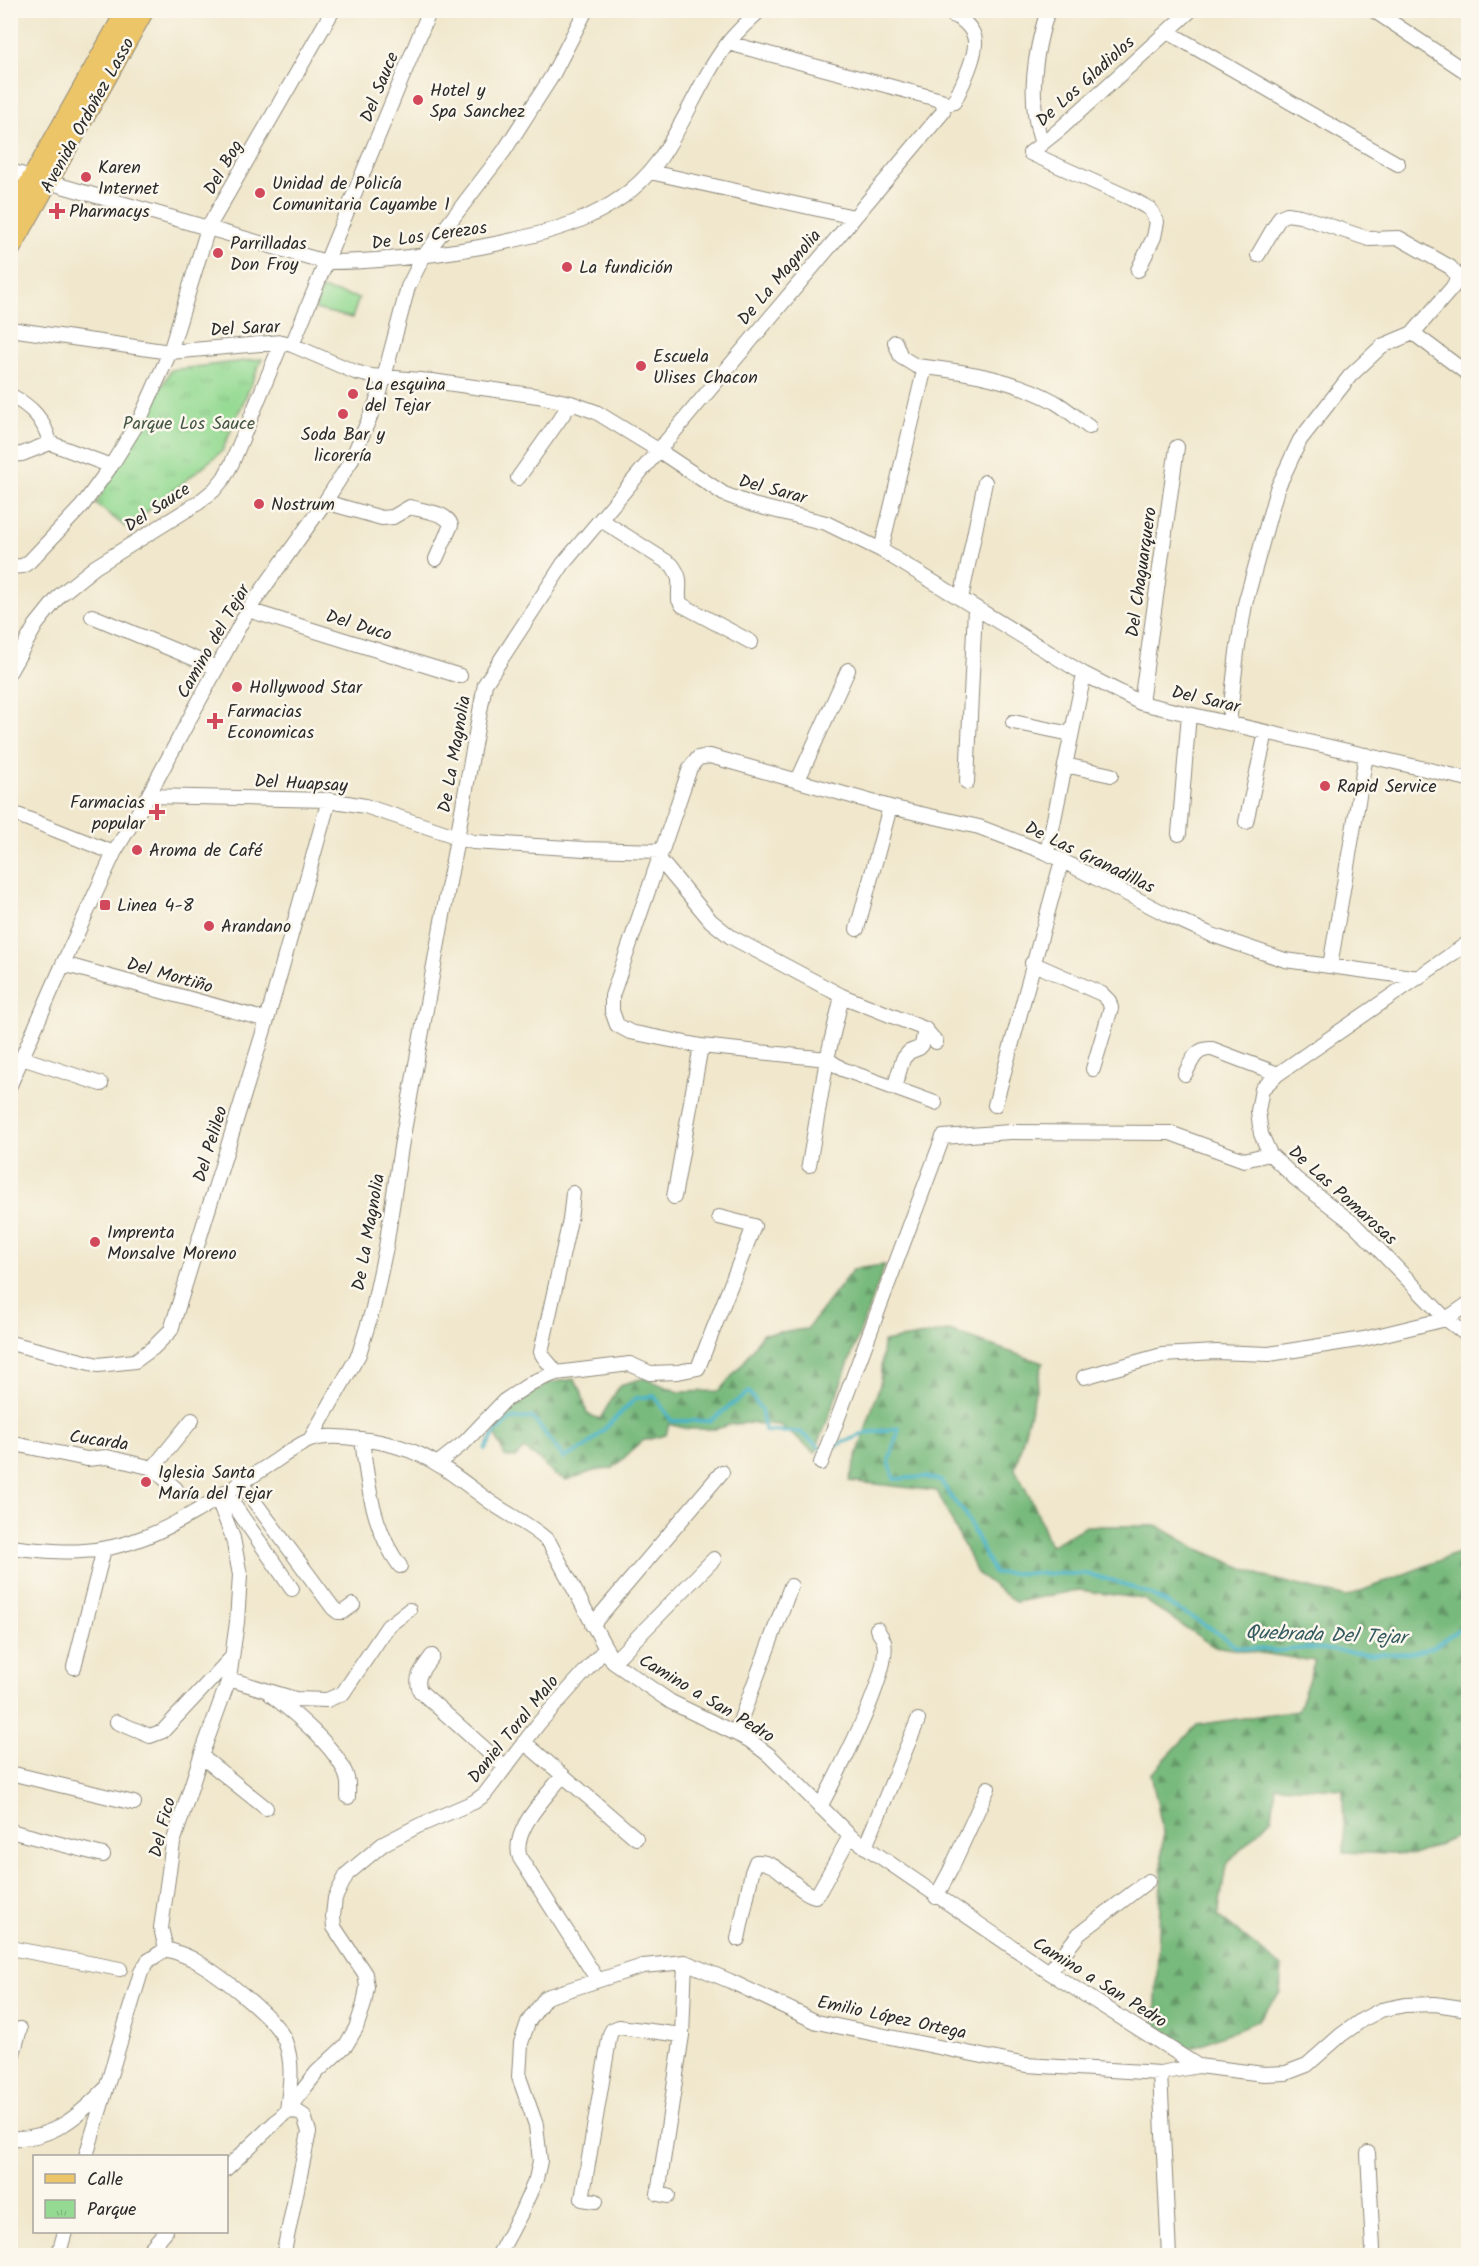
<svg xmlns="http://www.w3.org/2000/svg" width="1479" height="2266" viewBox="0 0 1479 2266" font-family="Kalam,sans-serif">
	<defs>
		<pattern id="forest-firs" width="22" height="20" patternUnits="userSpaceOnUse" patternTransform="scale(1.5)"><rect width="22" height="20" fill="#78ba7d"/><path d="M5 1l3.5 6h-7zM16 11l3.5 6h-7z" fill="#639767"/></pattern>
		<pattern id="park-tufts" width="24" height="20" patternUnits="userSpaceOnUse" patternTransform="scale(1.5)"><rect width="24" height="20" fill="#95da93"/><path d="M3 7l-1-3M5 7V3M7 7l1-3M15 17l-1-3M17 17v-4M19 17l1-3" fill="none" stroke="#81bb7f"/></pattern>
	</defs>
	<rect width="100%" height="100%" fill="#fbf7ec"/>
	<filter id="ink" filterUnits="userSpaceOnUse"><feTurbulence type="fractalNoise" baseFrequency=".0167" numOctaves="2"/><feDisplacementMap in="SourceGraphic" scale="12" xChannelSelector="R" yChannelSelector="G"/><feConvolveMatrix kernelMatrix="1 2 1 2 8 2 1 2 1" color-interpolation-filters="sRGB"/></filter>
	<filter id="wash" filterUnits="userSpaceOnUse"><feTurbulence type="fractalNoise" baseFrequency=".008" numOctaves="4" result="noise"/><feDisplacementMap in="SourceGraphic" scale="24" xChannelSelector="R" yChannelSelector="G"/><feGaussianBlur stdDeviation="1.35" result="paint"/><feColorMatrix in="noise" values="0 0 0 0 0 0 0 0 0 0 0 0 0 0 0 0 0 1.4 0 .05"/><feComposite in="paint" operator="in"/></filter>
	<g filter="url(#wash)">
		<rect width="100%" height="100%" fill="#f0e7cc"/>
		<path fill="#95da93" stroke="#60825f" stroke-width="1.5" d="M321,289L359,298L352,318L315,309Z"/>
		<path fill="url(#forest-firs)" stroke="#527254" stroke-width="1.5" d="M885,1265L815,1453L780,1425L750,1423L732,1424L716,1429H688L669,1424L666,1435L642,1441L612,1469L597,1470L566,1480L553,1474L541,1461L524,1449L515,1458L505,1456L497,1439L494,1422L548,1383L574,1379L581,1390L587,1414L600,1419L620,1385L644,1378L679,1392L719,1391L744,1362L762,1334L807,1329L853,1269Z
			M949,1331L1043,1363L1015,1469L1034,1505L1050,1546L1086,1526H1158L1196,1548L1265,1577L1346,1597L1468,1549V1832L1414,1855L1344,1852L1343,1789L1276,1786L1272,1817L1226,1865L1218,1916L1282,1967L1280,1993L1257,2021L1190,2049L1155,2023L1163,1832L1151,1774L1197,1725L1298,1710L1315,1661L1213,1646L1143,1599L1079,1590L1015,1602L977,1573L937,1491L849,1481L880,1384L883,1342Z"/>
		<path fill="url(#park-tufts)" stroke="#60825f" stroke-width="1.5" d="M262,359L222,451L127,528L96,504L171,370Z"/>
		<g fill="none" stroke-linecap="round" stroke-linejoin="round">
			<path stroke="#48b3c5" stroke-width="4" d="M832,1447L866,1433L899,1428L889,1461L894,1479L926,1477L941,1481L953,1500L964,1512L994,1573L1086,1574L1115,1581L1152,1595L1212,1629L1235,1646L1275,1651L1308,1648L1372,1654L1412,1653L1433,1647L1468,1623
				M485,1449L496,1432L511,1419L533,1418L564,1458L586,1447L636,1398L654,1396L672,1421H710L749,1392L761,1410L765,1431L800,1432L823,1450"/>
		</g>
	</g>
	<g filter="url(#ink)">
		<g fill="none" stroke-linecap="round" stroke-linejoin="round">
			<g stroke="#8e897c" stroke-width="16">
				<path id="minor" d="M1373,10L1468,73
					M1168,32L1398,164
					M728,43L941,100L944,105
					M944,105L954,102C961,88 975,60 975,44C976,32 965,20 954,16
					M1042,144C1027,100 1034,54 1048,10
					M10,171L326,262C379,262 428,256 480,247C543,235 615,219 656,164C684,127 699,80 728,43C737,31 749,21 760,10
					M650,172L854,217
					M1138,270L1154,237L1157,222L1150,209L1132,199L1030,153L1059,130L1191,10
					M10,329L170,352L282,342L292,345L355,372L371,376L432,381L538,396L571,403L596,412L658,450L724,494L753,505L826,523L881,550L1084,674L1141,703L1468,779
					M1413,333L1468,374
					M292,345L430,10
					M925,367C969,372 1015,380 1055,402C1067,409 1078,419 1089,427
					M10,395C32,407 44,419 50,443L111,466
					M10,455L22,454L50,443
					M518,478L571,403
					M325,502L382,518L393,517L410,507C422,511 447,512 451,525L436,559
					M601,520L672,565C683,580 678,584 679,600L682,605L751,642
					M881,550L925,367L916,366L901,357L895,342
					M10,567L23,566L30,561L82,506L111,466L140,419L170,352L208,228L333,10
					M961,599L985,482
					M248,610L460,676
					M92,616L217,668
					M10,671L36,625L60,595L95,567L198,503L214,490L224,478L232,463L282,342
					M1141,703L1177,447
					M1013,722L1071,734
					M1229,723L1237,652L1245,604L1277,489L1300,440L1350,376L1382,346L1413,333L1452,288L1457,280L1455,273L1450,267L1399,238L1369,239L1300,216L1287,214L1280,217L1258,255
					M1065,765L1111,775
					M798,780L848,670
					M967,782L975,608
					M148,796L329,800L365,806L473,842L584,849L661,851
					M10,812L114,853
					M1246,822L1266,732
					M1179,834L1189,714
					M1047,853L1084,674
					M659,859L612,996V1011L617,1025L630,1032L701,1046L827,1059L842,996
					M857,929L890,807
					M1468,943L1278,1074L1262,1089L1258,1111L1261,1134L1270,1154L1296,1179L1354,1224L1446,1319L1468,1336
					M1032,963L1102,994L1109,1001L1111,1008L1093,1069
					M63,964L267,1020
					M1330,966L1366,755
					M936,1042L925,1029L842,996L731,937L711,921L659,859L690,768L698,758L710,756L890,807L979,827L1047,853L1168,915L1212,935L1285,960L1419,978
					M22,1058L101,1084
					M1185,1074C1192,1061 1195,1048 1212,1049L1278,1074
					M10,1085L63,964L114,853L148,796L248,610L325,502L351,461L379,396L408,287L423,257L504,151L552,76L586,10
					M894,1088L903,1059L909,1052L919,1048L922,1045L925,1029
					M995,1105L1062,860
					M809,1165L827,1059L842,1069L935,1103
					M674,1197L701,1046
					M10,1343L98,1365L135,1361L153,1348L171,1330L267,1020L329,800
					M556,1373C552,1365 544,1360 541,1352L570,1220L573,1193
					M1084,1377L1162,1355L1216,1352L1269,1354L1364,1339L1446,1319L1468,1304
					M362,1439C367,1482 373,1530 400,1566
					M310,1440L359,1354L373,1308L386,1247L401,1147L485,684L563,564L943,112L944,105
					M10,1443L87,1459L107,1457L153,1468L176,1489
					M438,1463L465,1442L504,1401L533,1382L556,1373L630,1364L650,1373L678,1372L698,1368L754,1226L719,1217
					M821,1463L943,1137L1010,1132L1170,1133L1244,1160L1270,1154
					M153,1468L192,1420
					M240,1482L333,1608L338,1612H343L353,1605
					M225,1492L292,1589
					M10,1547C59,1553 98,1556 145,1537C187,1521 232,1488 271,1464C283,1456 297,1445 310,1440C326,1435 344,1437 360,1439C419,1446 439,1464 485,1498C505,1514 531,1524 549,1542L613,1662L671,1702L749,1740L769,1755L850,1836L1049,1972L1198,2066L1264,2074L1286,2073L1307,2065L1341,2035L1362,2020L1381,2010L1405,2005L1435,2004L1468,2009
					M592,1625L722,1472
					M432,1656C424,1668 414,1676 420,1691L504,1766
					M613,1662L714,1559
					M74,1667L104,1549
					M229,1679L295,1699L327,1700L343,1693L388,1626L409,1610
					M270,1694C294,1713 339,1749 347,1778C349,1784 348,1790 348,1797
					M117,1722L150,1736L163,1731L232,1657
					M736,1732L791,1586
					M524,1742L636,1838
					M201,1756L266,1808
					M10,1773L134,1803
					M563,1775C547,1796 510,1831 520,1858L597,1979
					M820,1807C836,1777 892,1672 884,1642C883,1638 879,1633 877,1629
					M10,1831L103,1855
					M865,1847L918,1720
					M936,1897L950,1871L988,1788
					M738,1939L752,1872L756,1862C780,1860 793,1890 815,1896L819,1892L850,1836
					M10,1948L120,1969
					M166,1949L161,1928L173,1843L201,1756L229,1679L237,1622L240,1575L233,1538L217,1497
					M166,1949C176,1952 186,1955 196,1961C217,1973 277,2018 285,2041C294,2064 290,2086 287,2110
					M1049,1972L1079,1934L1148,1881
					M10,2064L20,2029
					M1160,2073L1169,2256
					M10,2138C51,2141 80,2115 106,2088
					M1368,2153L1373,2249L1371,2256
					M86,2156L141,1972L148,1961L166,1949
					M226,2169L286,2112L317,2072L346,2045L356,2028L364,2004L367,1987L365,1974L334,1927L333,1916L335,1898L347,1874L383,1844L418,1826L474,1802L485,1794L539,1723L606,1648
					M668,2196L658,2194L682,2035L685,1962
					M596,2201L582,2199L610,2034L612,2030L619,2027L682,2035
					M58,2256L65,2232
					M144,2256L165,2232
					M283,2256L309,2132L304,2116L296,2111L286,2112
					M498,2256L521,2213L536,2179L540,2161L536,2125L519,2077L521,2043L528,2022L546,1997L643,1966L685,1962L730,1981L817,2022L1026,2065L1160,2073L1198,2066"/>
			</g>
			<g stroke="#8e897c" stroke-width="20">
				<path id="major" d="M10,216L126,10
					M10,251L145,10"/>
			</g>
			<use href="#minor" stroke="#fff" stroke-width="14"/>
			<use href="#major" stroke="#edc569" stroke-width="18"/>
		</g>
	</g>
	<g fill="#d1495b" stroke="#fbf7ec" stroke-width="2">
		<circle cx="418" cy="100" r="6"/>
		<circle cx="86" cy="177" r="6"/>
		<circle cx="260" cy="193" r="6"/>
		<path d="M54 202h6v6h6v6h-6v6h-6v-6h-6v-6h6z"/>
		<circle cx="218" cy="253" r="6"/>
		<circle cx="567" cy="267" r="6"/>
		<circle cx="641" cy="366" r="6"/>
		<circle cx="353" cy="394" r="6"/>
		<circle cx="343" cy="414" r="6"/>
		<circle cx="259" cy="504" r="6"/>
		<circle cx="237" cy="687" r="6"/>
		<path d="M212 712h6v6h6v6h-6v6h-6v-6h-6v-6h6z"/>
		<circle cx="1325" cy="786" r="6"/>
		<path d="M154 803h6v6h6v6h-6v6h-6v-6h-6v-6h6z"/>
		<circle cx="137" cy="850" r="6"/>
		<rect x="99" y="899" width="12" height="12" rx="3"/>
		<circle cx="209" cy="926" r="6"/>
		<circle cx="95" cy="1242" r="6"/>
		<circle cx="146" cy="1482" r="6"/>
	</g>
	<g text-anchor="middle" stroke-width="5" stroke-linejoin="round" paint-order="stroke">
		<g font-size="18" fill="#2b2b2b" stroke="#fbf7ec">
			<text transform="translate(1085 81) rotate(-42)" y="6">De Los Gladiolos</text>
			<text transform="translate(379 87) rotate(-68)" y="6">Del Sauce</text>
			<text transform="translate(87 115) rotate(-61)" y="6">Avenida Ordoñez Lasso</text>
			<text transform="translate(223 167) rotate(-60)" y="6">Del Bog</text>
			<text transform="translate(429 235) rotate(-8)" y="6">De Los Cerezos</text>
			<text transform="translate(779 277) rotate(-50)" y="6">De La Magnolia</text>
			<text transform="translate(245 328) rotate(-3)" y="6">Del Sarar</text>
			<text transform="translate(773 489) rotate(15)" y="6">Del Sarar</text>
			<text transform="translate(157 507) rotate(-33)" y="6">Del Sauce</text>
			<text transform="translate(1141 572) rotate(-82)" y="6">Del Chaguarquero</text>
			<text transform="translate(359 625) rotate(17)" y="6">Del Duco</text>
			<text transform="translate(213 641) rotate(-60)" y="6">Camino del Tejar</text>
			<text transform="translate(1206 699) rotate(13)" y="6">Del Sarar</text>
			<text transform="translate(454 754) rotate(-80)" y="6">De La Magnolia</text>
			<text transform="translate(301 783) rotate(3)" y="6">Del Huapsay</text>
			<text transform="translate(1090 857) rotate(26)" y="6">De Las Granadillas</text>
			<text transform="translate(170 975) rotate(16)" y="6">Del Mortiño</text>
			<text transform="translate(210 1144) rotate(-73)" y="6">Del Pelileo</text>
			<text transform="translate(1343 1195) rotate(42)" y="6">De Las Pomarosas</text>
			<text transform="translate(368 1232) rotate(-80)" y="6">De La Magnolia</text>
			<text transform="translate(99 1440) rotate(8)" y="6">Cucarda</text>
			<text transform="translate(707 1698) rotate(31)" y="6">Camino a San Pedro</text>
			<text transform="translate(513 1729) rotate(-51)" y="6">Daniel Toral Malo</text>
			<text transform="translate(162 1827) rotate(-76)" y="6">Del Fico</text>
			<text transform="translate(1100 1982) rotate(32)" y="6">Camino a San Pedro</text>
			<text transform="translate(892 2017) rotate(12)" y="6">Emilio López Ortega</text>
		</g>
		<g font-size="18" fill="#2b2b2b" stroke="#fbf7ec" text-anchor="start">
			<text x="430" y="96">Hotel y<tspan x="430" dy="21">Spa Sanchez</tspan></text>
			<text x="98" y="173">Karen<tspan x="98" dy="21">Internet</tspan></text>
			<text x="272" y="189">Unidad de Policía<tspan x="272" dy="21">Comunitaria Cayambe 1</tspan></text>
			<text x="69" y="217">Pharmacys</text>
			<text x="230" y="249">Parrilladas<tspan x="230" dy="21">Don Froy</tspan></text>
			<text x="579" y="273">La fundición</text>
			<text x="653" y="362">Escuela<tspan x="653" dy="21">Ulises Chacon</tspan></text>
			<text x="365" y="390">La esquina<tspan x="365" dy="21">del Tejar</tspan></text>
			<text x="343" y="440" text-anchor="middle">Soda Bar y<tspan x="343" dy="21">licorería</tspan></text>
			<text x="271" y="510">Nostrum</text>
			<text x="249" y="693">Hollywood Star</text>
			<text x="227" y="717">Farmacias<tspan x="227" dy="21">Economicas</tspan></text>
			<text x="1337" y="792">Rapid Service</text>
			<text x="145" y="808" text-anchor="end">Farmacias<tspan x="145" dy="21">popular</tspan></text>
			<text x="149" y="856">Aroma de Café</text>
			<text x="117" y="911">Linea 4-8</text>
			<text x="221" y="932">Arandano</text>
			<text x="107" y="1238">Imprenta<tspan x="107" dy="21">Monsalve Moreno</tspan></text>
			<text x="158" y="1478">Iglesia Santa<tspan x="158" dy="21">María del Tejar</tspan></text>
		</g>
		<g font-size="18" fill="#465745" stroke="#fbf7ec">
			<text x="189" y="429">Parque Los Sauce</text>
		</g>
		<g font-size="20" font-style="italic" fill="#355b61" stroke="#fbf7ec">
			<text transform="translate(1326 1634) rotate(2)" y="7">Quebrada Del Tejar</text>
		</g>
	</g>
	<rect width="1479" height="2266" fill="none" stroke="#fbf7ec" stroke-width="36"/>
	<rect x="33" y="2155" width="195" height="78" fill="#fbf7ec" stroke="#a8a59f" stroke-width="1.5"/>
	<rect x="45" y="2174" width="30" height="9" fill="#edc569" stroke="#a8a59f" stroke-width="1.5"/>
	<text x="87" y="2185" font-size="18" fill="#2b2b2b">Calle</text>
	<rect x="45" y="2200" width="30" height="18" fill="url(#park-tufts)" stroke="#a8a59f" stroke-width="1.5"/>
	<text x="87" y="2215" font-size="18" fill="#2b2b2b">Parque</text>
</svg>
